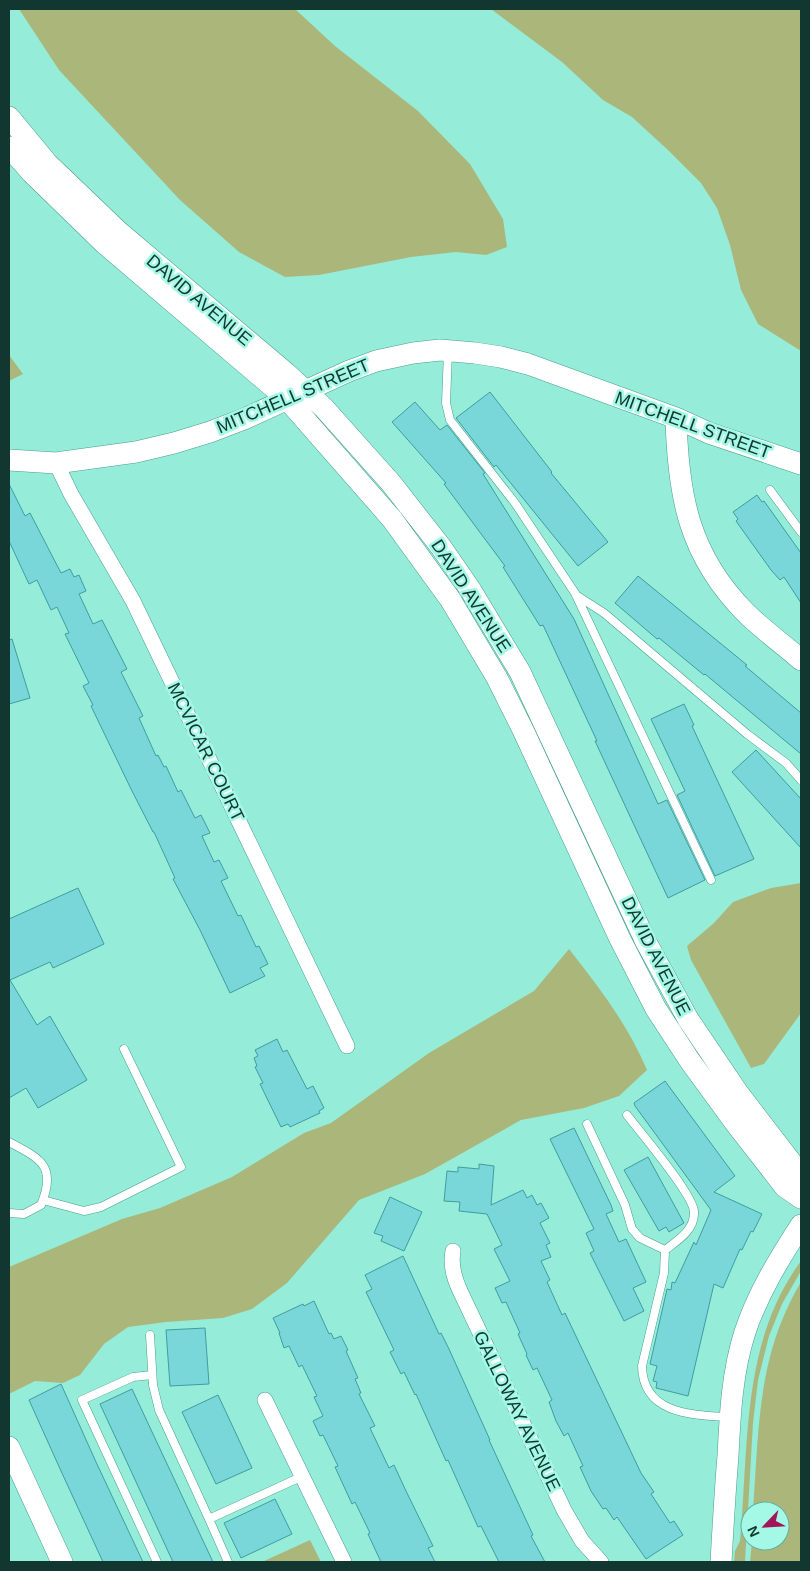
<svg xmlns="http://www.w3.org/2000/svg" width="810" height="1571" viewBox="0 0 810 1571" font-family="Helvetica,sans-serif">
	<rect width="100%" height="100%" fill="#95ecd8"/>
	<path fill="#abb77a" d="M19,9H295L335,46L418,111L470,164L503,219L507,247L486,255L456,252L411,257L319,275L285,277L239,252L180,200L59,70Z
		M491,9H801V351L758,324L741,290L730,245L717,208L701,183L668,150L632,117L603,100L562,62Z
		M9,355L23,374L9,381Z
		M801,883V1013L764,1064L751,1068L691,960L687,946L714,923L733,902L771,888Z
		M569,949C599,987 628,1025 647,1070L619,1096L584,1108L521,1120L425,1174L359,1200L287,1283L252,1309L223,1318L166,1322L128,1327L104,1344L80,1375L63,1383L35,1381L9,1394V1267L122,1219L160,1208L232,1177L304,1133L331,1123L429,1053L534,991Z
		M801,1261V1271L782,1304L769,1336L758,1380L753,1423L745,1562H734L735,1551L740,1541C749,1445 741,1342 801,1261Z
		M801,1282V1562H750L752,1541H780V1511H753C759,1428 757,1356 801,1282Z
		M310,1540L321,1562H262Z"/>
	<path fill="#7ad7d9" stroke="#3e9da0" d="M490,392L552,472L551,473L608,542L578,566L496,465L494,467L456,418Z
		M415,402L440,430L447,425L485,473L483,474L574,619L658,804L667,800L705,880L668,898L595,741H597L543,625L540,626L503,567L505,566L444,484L446,483L392,422Z
		M9,484L25,516L30,513L61,573L70,569L74,577L79,575L86,591L79,594L93,624L102,620L127,669L121,672L143,716L139,718L156,756L158,755L164,767L166,766L178,792L181,790L195,818L201,815L210,833L202,836L214,862L219,860L228,878L221,881L238,916L241,915L256,947L259,946L268,964L260,968L265,976L230,993L200,930L173,879L175,878L154,832H153L132,791L91,706L93,705L83,686L89,683L65,634L69,633L57,607L51,610L37,580L29,584L9,541Z
		M757,495L762,502L764,501L801,553V603L784,577L780,580L771,570L736,521L738,519L733,512Z
		M638,576L747,665L745,666L801,713V754L705,674L704,675L659,638L657,639L615,603Z
		M12,639L30,698L9,704V640Z
		M684,704L694,725L692,726L754,859L715,876L677,795L685,791L651,719Z
		M756,750L801,799V848L732,772Z
		M78,888L104,944L53,968L50,962L10,980L37,1025L50,1016L87,1080L38,1108L26,1088L9,1098V919Z
		M277,1039L283,1052L287,1050L307,1089L313,1086L324,1108L319,1111L320,1113L290,1127L288,1124L281,1127L260,1084L263,1083L255,1067L257,1066L254,1058L258,1056L255,1050Z
		M665,1081L735,1176L714,1192L762,1214L753,1232L751,1231L742,1250L740,1249L723,1288L714,1284L688,1396L656,1388L657,1382L653,1381L657,1366L650,1364L667,1289L671,1290L672,1282L675,1283L694,1242L696,1245L711,1210L635,1106L634,1103Z
		M574,1128L611,1205L613,1211L606,1214L619,1242L626,1239L646,1282L633,1288L644,1311L624,1321L590,1253L594,1251L586,1233L594,1229L550,1139Z
		M648,1157L684,1223L669,1232L666,1227L659,1231L624,1170Z
		M479,1164L494,1166L491,1205L523,1190L527,1198L532,1195L537,1205L541,1203L549,1218L540,1223L550,1243L546,1245L551,1257L541,1261L550,1280L547,1282L562,1315L565,1313L641,1473L654,1492L651,1494L670,1523L674,1521L683,1535L646,1559L617,1517L614,1520L606,1508L603,1509L591,1491L580,1467L583,1466L568,1433L564,1436L556,1421L549,1402L552,1400L537,1368L533,1370L526,1355L527,1354L518,1334L520,1333L506,1302L502,1303L495,1288L510,1281L494,1249L502,1245L487,1214L459,1211L460,1202L444,1201L447,1171L458,1172V1167L479,1169Z
		M390,1197L422,1212L404,1251L381,1241L383,1236L374,1233Z
		M403,1256L439,1334L441,1333L449,1349L490,1440H489L533,1535L531,1536L545,1562H499L481,1526L478,1527L448,1460L446,1461L416,1394L415,1395L404,1372L401,1374L390,1352L394,1350L366,1292L372,1289L365,1275Z
		M314,1301L329,1334L331,1333L334,1339L341,1336L348,1350L346,1351L358,1378L355,1379L361,1393L359,1394L375,1426L370,1428L389,1468L394,1465L406,1491L433,1546L428,1548L435,1562H381L368,1534L370,1533L355,1502L352,1504L335,1467L338,1466L323,1435L320,1436L313,1421L323,1416L314,1397L317,1396L302,1365L299,1367L289,1346L284,1348L279,1333H280L273,1318L303,1304L304,1306Z
		M205,1328L209,1384L170,1386L166,1330Z
		M61,1384L96,1462L143,1562H103L61,1471L29,1400Z
		M132,1389L153,1434L213,1562H173L119,1445L100,1404Z
		M218,1395L252,1468L216,1484L182,1412Z
		M275,1499L292,1534L241,1558L224,1523Z"/>
	<g fill="none" stroke-linecap="round" stroke-linejoin="round">
		<g stroke="#479f8d" stroke-width="9">
			<path id="lane" d="M448,351L446,403L450,420L515,503L575,593L711,880
				M770,490L801,532
				M576,595L604,613L747,734L786,763L801,780
				M627,1115C640,1132 694,1195 694,1212C695,1230 677,1241 665,1250L664,1273L642,1366C643,1414 691,1415 728,1417
				M587,1124L625,1205L632,1229L640,1238L665,1250
				M9,1142C41,1159 57,1166 41,1205L24,1214L9,1213
				M43,1200L84,1211L101,1207L181,1167L124,1049
				M150,1335L153,1385L159,1410L209,1519L303,1476
				M152,1375L133,1377L82,1400L157,1562
				M209,1519L228,1562"/>
		</g>
		<g stroke="#479f8d" stroke-width="16">
			<path id="street" d="M56,463L71,494L133,601L347,1046
				M453,1251C450,1267 455,1281 462,1295L564,1510L582,1541L601,1562
				M265,1400L344,1562"/>
		</g>
		<g stroke="#479f8d" stroke-width="22">
			<path id="secondary" d="M9,117L47,163L119,232L286,373L324,408L391,483L441,547L470,589L520,672L646,942L688,1019L738,1093L801,1175
				M9,147L32,173L105,244L287,399L392,519L450,599L497,678L523,730L620,939L656,1009L690,1061L736,1124L785,1187L801,1198
				M676,418C678,496 689,556 746,613C763,630 783,644 801,660
				M9,460L56,463L136,452L174,443L210,432L244,419L349,371L376,361L413,353L440,350L475,353L501,357L528,364L676,418L709,433L801,464
				M9,1447L62,1562
				M721,1562C723,1527 725,1491 728,1456C730,1415 732,1372 745,1332C758,1293 779,1259 801,1225"/>
		</g>
		<use href="#lane" stroke="#fff" stroke-width="8"/>
		<use href="#street" stroke="#fff" stroke-width="15"/>
		<use href="#secondary" stroke="#fff" stroke-width="21"/>
	</g>
	<g text-anchor="middle" stroke-width="5" stroke-linejoin="round" paint-order="stroke">
		<g font-size="18" fill="#123730" stroke="#a3f9e5">
			<text transform="translate(199 300) rotate(40)" y="6">DAVID AVENUE</text>
			<text transform="translate(293 396) rotate(-23)" y="6">MITCHELL STREET</text>
			<text transform="translate(693 425) rotate(20)" y="6">MITCHELL STREET</text>
			<text transform="translate(471 596) rotate(57)" y="6">DAVID AVENUE</text>
			<text transform="translate(206 752) rotate(64)" y="6">MCVICAR COURT</text>
			<text transform="translate(656 956) rotate(63)" y="6">DAVID AVENUE</text>
			<text transform="translate(517 1411) rotate(64)" y="6">GALLOWAY AVENUE</text>
		</g>
	</g>
	<rect width="810" height="1571" fill="none" stroke="#123730" stroke-width="20"/>
	<g transform="translate(765 1526) rotate(245)"><circle r="24" fill="#a3f9e5" stroke="#69ab9d"/>
	<path d="M0-4L9 19L0 12L-9 19Z" fill="#a3155b"/>
	<text y="-8" font-size="14" font-weight="bold" text-anchor="middle" fill="#123730">N</text>
	</g>
</svg>
